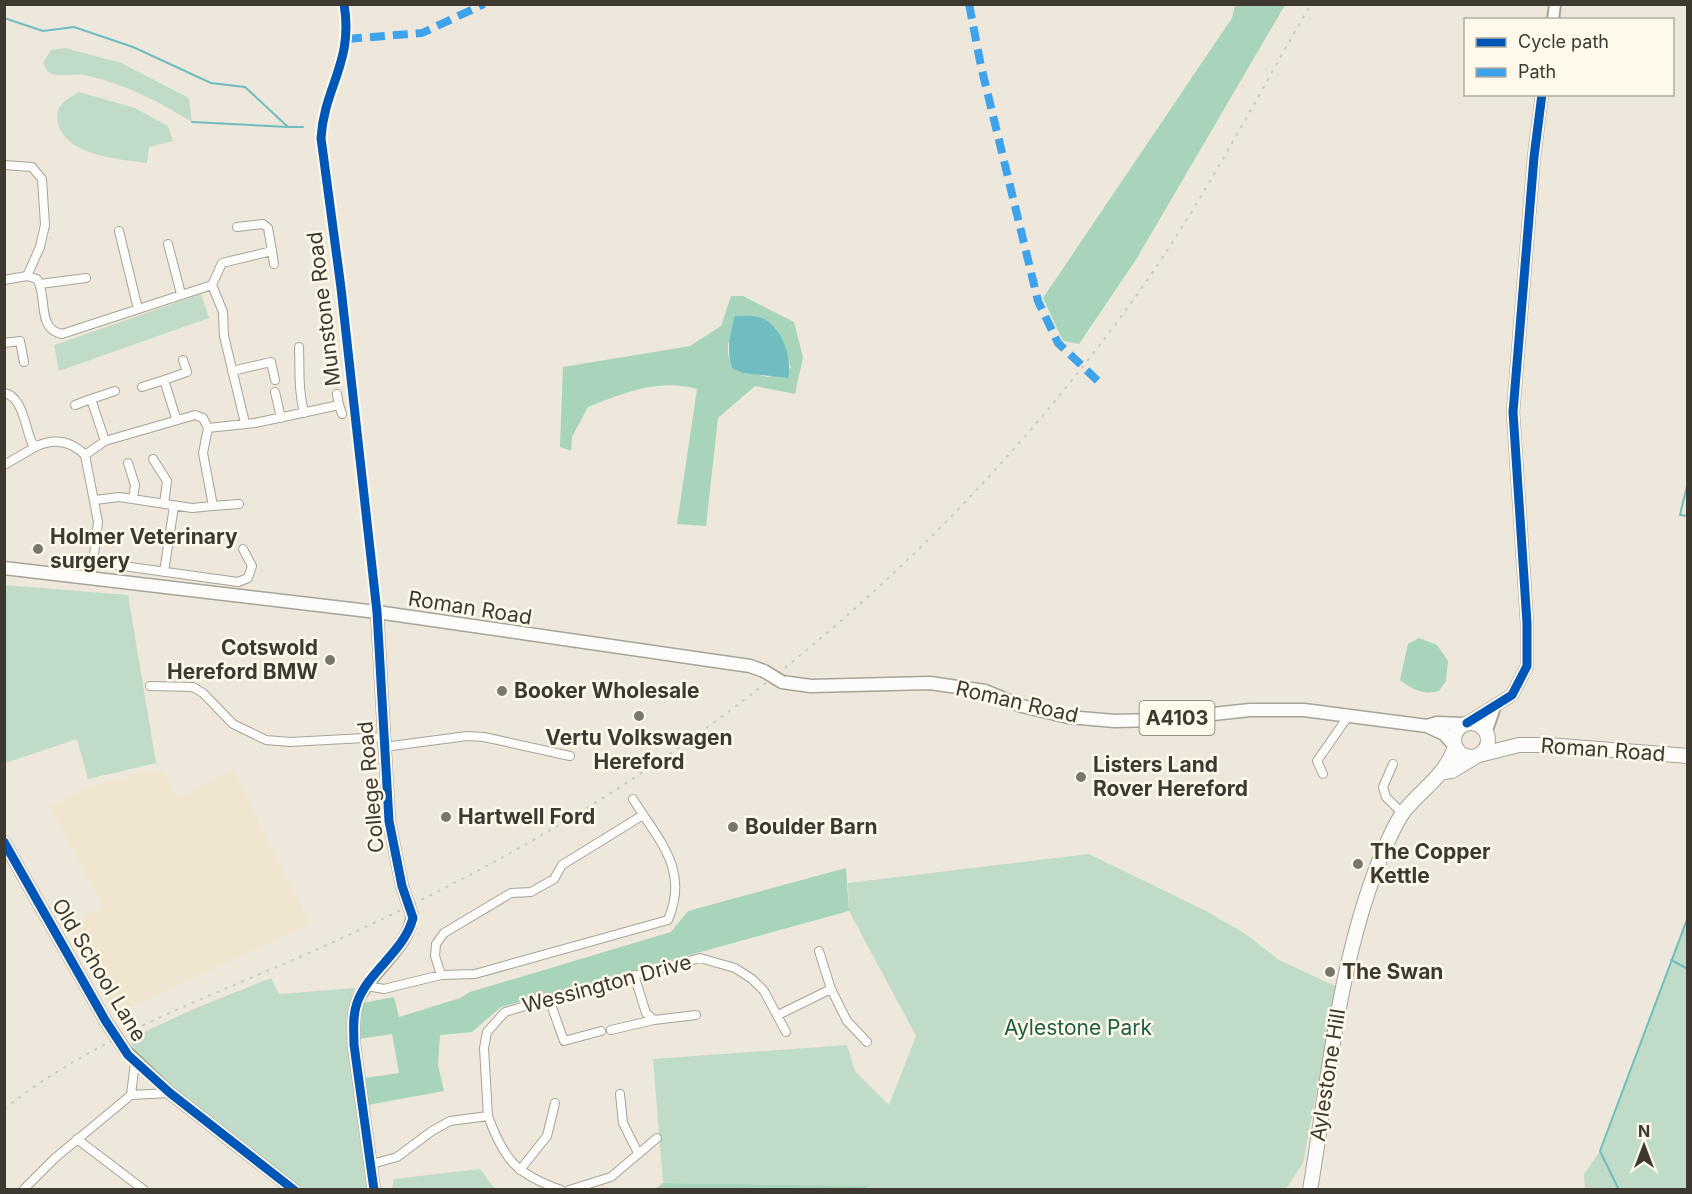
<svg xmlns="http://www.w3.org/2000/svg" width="1692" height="1194" viewBox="0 0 1692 1194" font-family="Inter,sans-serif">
	<rect width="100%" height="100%" fill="#eee8dc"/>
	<path fill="#f0e6d0" d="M162,769L179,798L233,769L310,924L114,1015L102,995V983L68,924L103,907L50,807L88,787Z"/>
	<path fill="#c0dcc9" d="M65,48L121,63L189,98L192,122C160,102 127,85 89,76C74,72 62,79 48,72L43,63L51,50Z
		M79,92L135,108L168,126L173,141L149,147L147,163C118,159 66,156 58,123C54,105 66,100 79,92Z
		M201,294L209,318L59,371L54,345Z
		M4,585L128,595L156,763L88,779L77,739L5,763Z
		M1089,854L1206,911L1244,933L1279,960L1337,987L1303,1163L1286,1189L866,1190V1186L663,1183L653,1059L847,1045L855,1071L889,1105L916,1036L849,911L848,883Z
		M1687,917V1189H1585L1584,1174L1600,1151Z
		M271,978L279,994L355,988L348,1008L347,1034L370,1189H303L174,1090L138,1056L129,1039L196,1008Z
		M480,1169L495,1189H392L394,1179Z"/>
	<path fill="#a8d4bb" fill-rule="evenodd" d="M1235,5H1285L1137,258L1079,344L1063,341L1043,298L1232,18Z
		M731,296H743L794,322L803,357L795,394L755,386L718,418L706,526L677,524L697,389C658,378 623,393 588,407L572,437L571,451L560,447L563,367L690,346L721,326ZM760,317L776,328L791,368L768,377L732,368L728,354V343Z
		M1419,638L1437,645L1448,661L1446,681L1439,691C1423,695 1413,690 1400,680L1408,644Z
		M846,868L849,911L501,1007L472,1032L440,1035L438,1065L444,1091L368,1105L365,1078L399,1073L392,1034L359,1039L362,1003L394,997L399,1017L460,998L470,992L671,932L688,911Z
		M663,1183L867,1186L866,1190L655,1189Z"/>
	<path fill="#6fbdc0" d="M735,316C742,316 752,315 759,317C781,323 793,358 788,378L743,373L732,368C726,349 730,335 735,316Z"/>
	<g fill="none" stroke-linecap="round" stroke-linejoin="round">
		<path stroke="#6fbdc0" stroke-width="2" d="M4,18L43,31L74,27L133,47L211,83L245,87L288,127H303
			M192,122L288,127
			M1688,482L1680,515L1688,516
			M1671,960L1688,969
			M1619,1190L1600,1151L1688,917"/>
		<g stroke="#a7a399" stroke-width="10">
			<path id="street" d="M344,4C354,62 324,87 321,138L341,288L377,612
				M4,165L32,167L42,179L45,225L40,247L27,276
				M119,231L138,309
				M168,244L181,294
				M272,251L274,264
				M4,280L27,276L37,279C48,296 36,329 62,334L212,285L223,312L224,336L245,423
				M40,284L86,278
				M212,285L222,263L272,251L268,228L263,224L237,227
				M4,343L20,341L24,362
				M299,347C300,373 298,387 304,413
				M232,371L271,362L275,380
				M142,387L164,380
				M275,392L281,418
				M4,393C23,396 25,428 32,443L37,446C55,438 71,441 85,455L98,522L91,579
				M91,399L115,391
				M75,405L91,399L105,441
				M339,405L342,414
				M176,418L164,380L187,372L183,360
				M208,428L255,423L339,405L337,394
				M85,455L105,441L195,415L203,418L208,428L203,453L213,506L239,504
				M153,459L167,481L164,504
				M128,463L135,485L133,499
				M4,465L37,446
				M95,500L119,497L192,508L213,506
				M116,565L238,582L248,578L252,566L243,549
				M164,572L174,506
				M150,686L193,687L203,693L233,724L266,740L290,742L383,737
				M384,747L467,736L484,737L570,756
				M1393,764L1383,787L1386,797L1402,813
				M1323,774L1317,761L1347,718
				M441,975L435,956L436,944L444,933L511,893L531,892L554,879L562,865L643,815
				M634,975L646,1013L654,1020L696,1015
				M367,986L384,989L441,975L475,974L668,920C690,869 658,840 633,799
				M831,989L847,1021L867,1042
				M549,999L564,1041L601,1031
				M778,1015L831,989L819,951
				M611,1030L654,1020
				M620,1094L623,1123L638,1153
				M131,1095L170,1093
				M488,1116L484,1048L487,1032L505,1012L549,999L700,958L735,968L752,979L764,991L786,1032
				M77,1139L144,1190
				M372,1164L397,1157L432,1131L450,1121L488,1116C504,1160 516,1174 561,1190
				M520,1170L547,1136L555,1103
				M23,1190L55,1158L131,1095L135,1062
				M569,1190L611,1177L657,1138"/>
		</g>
		<g stroke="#a7a399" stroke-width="14">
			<path id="secondary" d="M1553,20L1555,4
				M377,612L389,821L402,886
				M1467,723L1512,695L1527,666V623L1513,412L1534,157L1542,94
				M1486,733L1495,707
				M4,842L105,1020
				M125,1050L170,1093L294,1190
				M374,1190L354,1045C354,1029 352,1013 359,998C371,973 412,943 412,915"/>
		</g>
		<g stroke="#a7a399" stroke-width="15">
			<path id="primary" d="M4,568L377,612L750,666L764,671
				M782,682L811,686L930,683L985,691L1022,706L1068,717L1115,721L1158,720L1250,710H1304L1427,726L1444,734L1454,745
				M1427,726L1437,723L1464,724"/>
		</g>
		<g stroke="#a7a399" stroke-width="16">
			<path id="highway" d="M1454 740a17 17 0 1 1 34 0a17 17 0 1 1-34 0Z
				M1479,755L1519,745H1548L1688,756
				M1444,772L1452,771L1475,757
				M1310,1190C1329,1079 1338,964 1380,859C1387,844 1394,824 1405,810C1423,788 1445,776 1455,747"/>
		</g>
		<use href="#street" stroke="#fcfcfa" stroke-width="8"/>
		<use href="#secondary" stroke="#fcfcfa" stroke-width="10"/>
		<use href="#primary" stroke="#fcfcfa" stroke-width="12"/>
		<use href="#highway" stroke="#fcfcfa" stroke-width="14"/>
		<path stroke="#cbc9c6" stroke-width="2" stroke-dasharray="3 6" stroke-linecap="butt" d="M4,1109C90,1041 193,1003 293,960C357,932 421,901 483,868C743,728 961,538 1134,299C1201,206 1253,103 1311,4"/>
		<g stroke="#a7a399" stroke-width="14" stroke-linecap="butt">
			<path id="secondary-bridge" d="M402,886L412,915
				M105,1020L125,1050"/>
		</g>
		<g stroke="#a7a399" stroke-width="15" stroke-linecap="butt">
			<path id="primary-bridge" d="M764,671L782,682"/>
		</g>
		<use href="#secondary-bridge" stroke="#fcfcfa" stroke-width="10"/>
		<use href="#primary-bridge" stroke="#fcfcfa" stroke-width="12"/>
		<path stroke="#3fa3eb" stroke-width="8" stroke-dasharray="15 8" stroke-linecap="butt" d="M969,4L981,66L1038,301L1058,343L1099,382
			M347,39L422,33L484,4"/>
		<g stroke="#fff9eb" stroke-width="13">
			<path id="cycleway" d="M344,4C354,62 324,87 321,138L341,288L377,612L389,821L402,886L413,918C404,952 368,971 357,1003C352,1017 354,1031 354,1045L374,1190
				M1467,723L1512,695L1527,666V623L1513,412L1534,157L1542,94
				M4,842L105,1020L128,1055L170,1093L294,1190"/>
		</g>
		<use href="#cycleway" stroke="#0057b8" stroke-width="9"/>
	</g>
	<g fill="#7b766c" stroke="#fff9eb" stroke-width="2">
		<circle cx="38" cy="549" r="6"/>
		<circle cx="330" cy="660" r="6"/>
		<circle cx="502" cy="691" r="6"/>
		<circle cx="639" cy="716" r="6"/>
		<circle cx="1081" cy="777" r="6"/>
		<circle cx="446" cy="817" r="6"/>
		<circle cx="733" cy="827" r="6"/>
		<circle cx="1358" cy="864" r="6"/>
		<circle cx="1330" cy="972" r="6"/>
	</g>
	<g text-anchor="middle" stroke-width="5" stroke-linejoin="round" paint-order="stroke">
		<rect fill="#fff9eb" stroke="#777368" stroke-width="1.5" x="1139.5" y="701" width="75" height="34" rx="4.5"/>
		<g font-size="20" font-weight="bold" fill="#3d3930">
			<text x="1177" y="725">A4103</text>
		</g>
		<g font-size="21" fill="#3d3930" stroke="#fff9eb">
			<text transform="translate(324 309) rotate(-97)" y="7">Munstone Road</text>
			<text transform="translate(470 608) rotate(9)" y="7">Roman Road</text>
			<text transform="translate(1017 702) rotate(13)" y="7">Roman Road</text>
			<text transform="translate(1603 750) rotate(4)" y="7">Roman Road</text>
			<text transform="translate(371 787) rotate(-95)" y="7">College Road</text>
			<text transform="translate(99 970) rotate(59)" y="7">Old School Lane</text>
			<text transform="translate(607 984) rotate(-15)" y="7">Wessington Drive</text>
			<text transform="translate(1328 1075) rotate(-81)" y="7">Aylestone Hill</text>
		</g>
		<g font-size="21" font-weight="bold" fill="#3d3930" stroke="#fff9eb" text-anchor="start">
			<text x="50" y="544">Holmer Veterinary<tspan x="50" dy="24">surgery</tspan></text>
			<text x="318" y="655" text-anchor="end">Cotswold<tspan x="318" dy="24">Hereford BMW</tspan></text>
			<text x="514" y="698">Booker Wholesale</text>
			<text x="639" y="745" text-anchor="middle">Vertu Volkswagen<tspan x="639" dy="24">Hereford</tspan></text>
			<text x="1093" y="772">Listers Land<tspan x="1093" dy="24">Rover Hereford</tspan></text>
			<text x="458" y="824">Hartwell Ford</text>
			<text x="745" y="834">Boulder Barn</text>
			<text x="1370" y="859">The Copper<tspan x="1370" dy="24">Kettle</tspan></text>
			<text x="1342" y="979">The Swan</text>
		</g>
		<g font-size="21" fill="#1c5f46" stroke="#fff9eb">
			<text x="1078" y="1035">Aylestone Park</text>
		</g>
	</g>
	<rect width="1692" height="1194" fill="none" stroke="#3d3930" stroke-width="12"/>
	<rect x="1464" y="18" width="210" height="78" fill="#fff9eb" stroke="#b1aca0" stroke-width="1.5"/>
	<rect x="1476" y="38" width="30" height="9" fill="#0057b8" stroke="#b1aca0" stroke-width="1.5"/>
	<text x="1518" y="48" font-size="18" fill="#3d3930">Cycle path</text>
	<rect x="1476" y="68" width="30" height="9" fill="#3fa3eb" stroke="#b1aca0" stroke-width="1.5"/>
	<text x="1518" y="78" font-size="18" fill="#3d3930">Path</text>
	<g transform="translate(1644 1146)" stroke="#fff9eb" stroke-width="4.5" paint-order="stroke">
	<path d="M0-4.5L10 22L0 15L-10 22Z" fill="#3d3930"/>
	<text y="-9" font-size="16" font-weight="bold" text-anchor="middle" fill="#3d3930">N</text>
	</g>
</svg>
